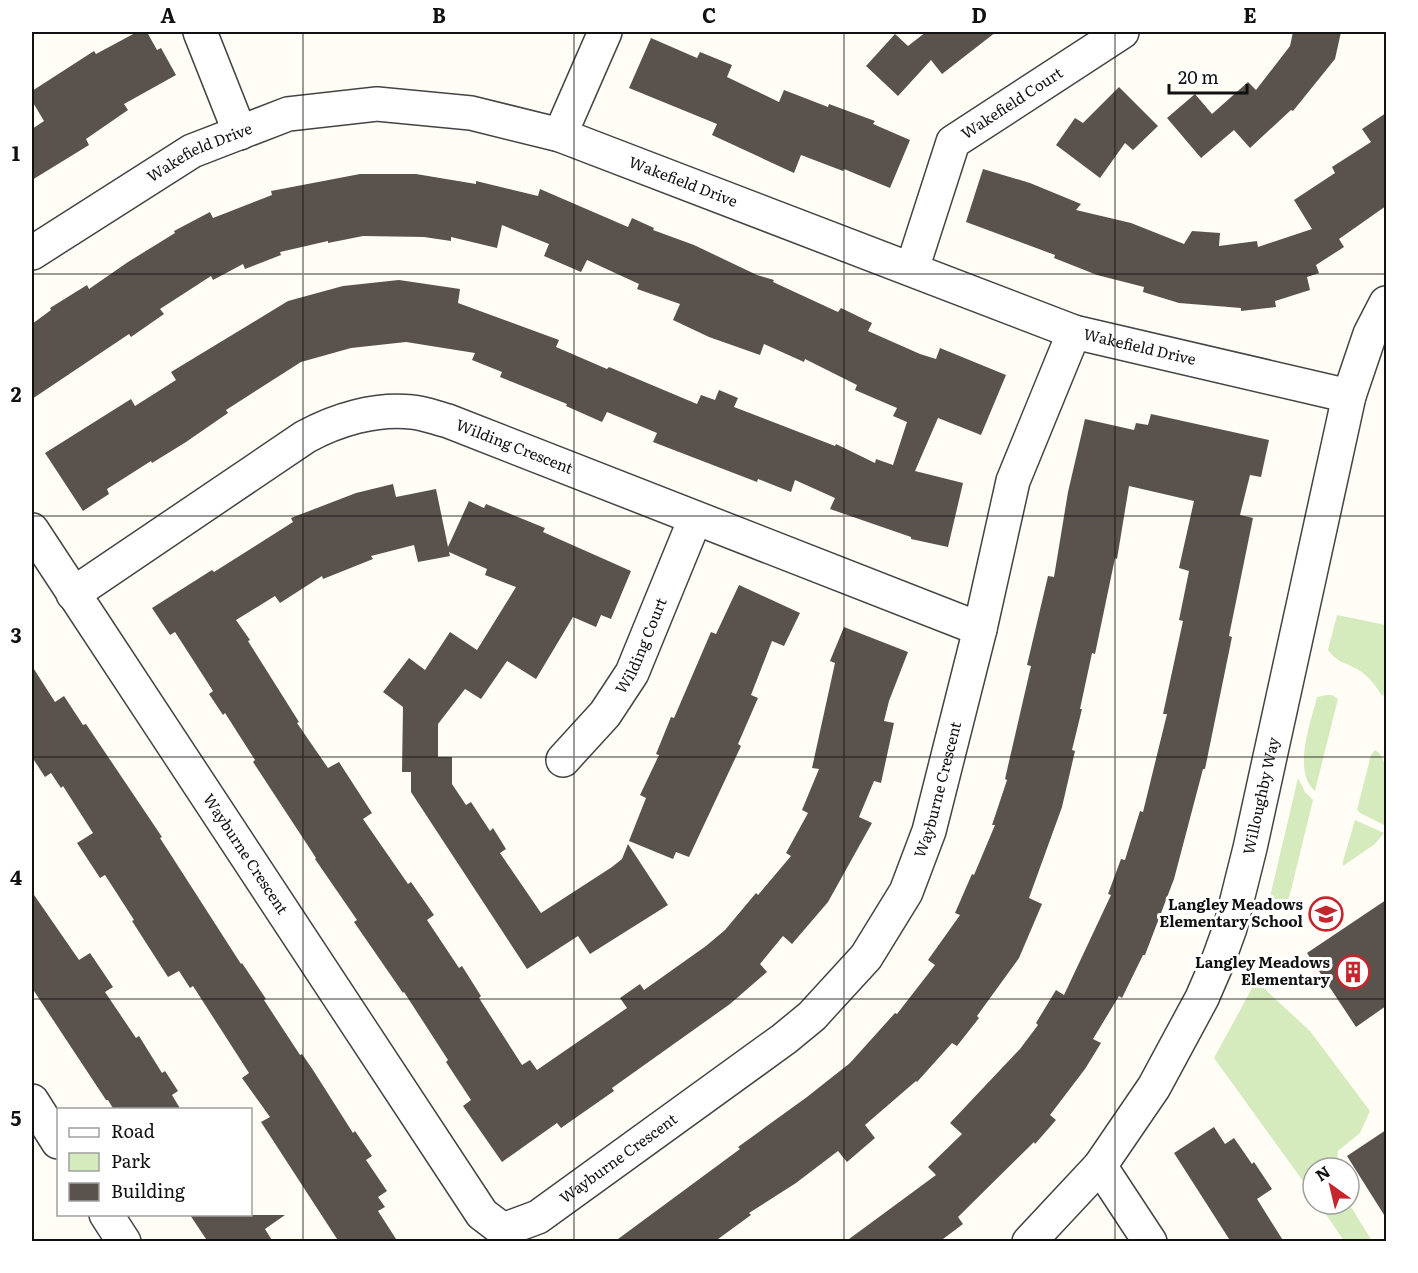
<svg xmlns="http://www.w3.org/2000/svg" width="1418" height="1273" viewBox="0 0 1418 1273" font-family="Literata,serif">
	<rect width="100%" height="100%" fill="#fffdf5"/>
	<path fill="#d5ebbd" d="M1337,615L1386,625V680L1383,697C1376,687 1370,677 1360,671C1347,662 1338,664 1328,650Z
		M1327,695H1332L1338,699L1315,791C1292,772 1311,722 1317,697Z
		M1375,750C1392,758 1387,808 1386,826L1360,813L1357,810L1371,755Z
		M1298,778L1305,792L1313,800L1291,890L1288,900L1281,901L1270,897Z
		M1355,820L1384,833L1375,844L1343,866V861Z
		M1256,981L1310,1031L1370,1111L1360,1133L1338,1151L1337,1168H1313V1195L1214,1058Z
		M1349,1202L1351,1207L1372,1241H1344L1319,1204H1349Z"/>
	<path fill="#5a524d" d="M137,32H147L157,50L161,48L176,75L124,104L128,110L86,139L89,145L32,180V129L44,121L32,101V91L94,51L96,54Z
		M926,32H996L942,74L931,60L898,96L866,66L895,34L908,46Z
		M1293,32H1341L1335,59L1293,111L1291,110L1250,148L1234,130L1201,158L1167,118L1195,94L1212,114L1248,82L1256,90L1290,46Z
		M651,38L697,58L700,52L732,65L727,77L779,102L784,90L828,107L829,104L875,121L873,124L910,140L890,188L844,169L843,171L801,155L794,173L712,135L717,124L629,88Z
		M1119,87L1158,126L1133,150L1125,143L1100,178L1056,145L1075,118L1083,123Z
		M1386,113V206L1339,239L1344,247L1316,265L1319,273L1307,277L1310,290L1275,301L1276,307L1241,311V308L1179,303L1143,292L1144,287L1097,275L1054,258L1055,255L966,222L983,169L1030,183L1081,204L1076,210L1131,223L1184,244L1192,231L1220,233L1219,246L1257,241L1258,247L1312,229L1294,200L1335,173L1332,167L1371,142L1362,129Z
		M360,174H416L476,184V181L538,196L540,189L628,227L632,218L654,228L653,230L694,245L757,275L774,280L773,282L838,312L841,308L872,323L868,331L920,354L936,359L940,348L1006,375L981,435L938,418L915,471L963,483L948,547L911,539V537L830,509L835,498L795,480L791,492L758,479L757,482L653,442L657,433L607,412L602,422L566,406L567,404L500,377L502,372L472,360L475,353L406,342L351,348L301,362L226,410L228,413L186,442L152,463L151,461L107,489L109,494L83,511L45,453L131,399L135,406L176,380L171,372L288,301L343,286L399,280L460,289L458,303L559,340L556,347L607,369L609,367L697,404L701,395L715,400L719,390L738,398L734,407L835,446L836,444L875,463L876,459L893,465L907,422L893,416L897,408L855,390L857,385L805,359L804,362L764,344L760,355L709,337L673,320L680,304L637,289L639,284L587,260L581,272L544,256L549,244L502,225L497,248L451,237V241L424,237L363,236L328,243V241L280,252L281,255L245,269L243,264L213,280L211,276L160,309L164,314L131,337L129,334L32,399V324L51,310L50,308L87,285L89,289L128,262L175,233L174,231L210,212L213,218L272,195L271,191Z
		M1151,414L1269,440L1261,477L1250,475L1240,515L1253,518L1229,636L1232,637L1205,769H1203L1174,879L1145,955H1143L1122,998L1119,996L1093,1039L1101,1043L1085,1069L1050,1115L1056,1120L1035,1144L1034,1142L958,1217L963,1224L939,1242H845L936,1175L928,1167L962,1134L950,1123L1020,1049L1038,1025L1036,1023L1056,990L1064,995L1111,895L1108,894L1121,859L1125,860L1140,811L1143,812L1167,714H1163L1183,621L1179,620L1189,571L1179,568L1194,501L1129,486L1117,559L1115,558L1095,654L1092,653L1080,709H1082L1072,750L1075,751L1062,807L1029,898L1042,904L1019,958L977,1016L979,1018L957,1046L952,1043L917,1082L916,1081L865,1125L875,1138L847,1162L838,1151L796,1183L749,1213L751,1215L714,1242H614L740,1149L738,1147L807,1097L850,1063L895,1013L897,1014L935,965L928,960L960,915L955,913L972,874L974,875L995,825H992L1007,780L1005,779L1031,666L1027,665L1048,576L1054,577L1068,492L1085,419L1134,430L1136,423L1148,425Z
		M393,484L396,497L436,489L448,547L469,501L484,508L486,504L545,528L543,532L631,571L611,619L601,615L596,627L573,617L536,679L507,661L481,699L465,689L438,724V757H452V784L466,805L471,802L490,831L493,828L506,849L500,853L541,913L612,867L622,859L628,844L668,905L590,954L578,936L527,969L411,792V772H402L403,707L383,692L409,658L425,670L450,632L477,650L516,587L485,575L487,569L449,552L450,556L418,562L414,545L371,556L373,559L323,579L322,576L280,603L275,596L236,620L250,640L248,641L299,722L297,723L328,768L339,762L372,813L363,819L408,884L411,882L434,915L427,920L459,968L462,966L481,996L479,998L522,1065L530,1060L537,1070L627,1008L620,998L640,984L644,990L706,946L725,930L756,893L758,895L791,856L786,853L808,813L802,810L819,769L812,768L835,663L830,661L844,627L908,652L889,701L884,721L894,723L881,783L874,781L859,817L872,823L828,902L792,944L783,936L760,964L767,972L730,1004L612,1088L614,1091L561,1128L557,1123L502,1162L463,1106L471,1100L446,1062L448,1060L404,992L403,993L354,922L357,920L315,859L316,858L253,762L255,760L225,713L223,715L209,694L213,691L175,632L170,635L152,608L212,570L214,572L293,522L291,518L356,493Z
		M739,585L800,613L784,646L772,641L751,695L758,698L738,744L741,746L689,857L676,852L673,859L629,841L646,798L640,795L659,755L656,754L671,717L674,718L711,632L716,634Z
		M32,666L55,702L64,696L83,725L86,724L162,837L160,838L241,964L242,963L266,999L264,1000L300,1055L302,1054L313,1070L353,1133L355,1131L372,1156L366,1160L387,1191L378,1197L385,1207L378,1211L398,1242H339L261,1122L270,1117L242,1078L249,1073L193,986L190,988L179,971L168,977L132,921L134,920L105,875L100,878L77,843L93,833L63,786L61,788L51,773L45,777L32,757Z
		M32,892L79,960L90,953L113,987L105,992L136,1038L139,1036L162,1073L165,1071L178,1091L172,1095L181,1110H114L108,1100H106L32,988Z
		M1386,900V1006L1356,1027L1307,953Z
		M1214,1127L1225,1144L1234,1138L1252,1164L1254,1162L1272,1189L1257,1199L1284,1242H1231L1174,1153Z
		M1386,1130V1218L1347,1156Z
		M190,1215H285L265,1229L273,1242H208Z"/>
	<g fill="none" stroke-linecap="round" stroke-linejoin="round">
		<g stroke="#444" stroke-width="36">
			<g id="minor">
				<path d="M200,32L240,133"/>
				<path d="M560,135L605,32"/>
				<path id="s1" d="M32,253L192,151L288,114L377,104L471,113L560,135L1074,332L1349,396"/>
				<path id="s2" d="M912,269L953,142L1122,32"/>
				<path id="s3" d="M32,530L482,1214L503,1230L538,1217L784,1039L812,1016L866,957L906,892L929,831L980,629L1013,481L1074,332"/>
				<path id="s4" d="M73,594L305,437C336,420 375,408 412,412C424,413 436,418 448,421L980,629"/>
				<path id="s5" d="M563,760L605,714L632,673L695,519"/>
				<path d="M32,1101L58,1142"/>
				<path d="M1100,1166L1150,1242"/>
				<path d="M106,1214L124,1242"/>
				<path id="s6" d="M1029,1242L1100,1166L1113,1147L1154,1087L1202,998L1218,961L1230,928L1250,848L1349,396L1370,334L1386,303"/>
			</g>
		</g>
		<use href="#minor" stroke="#fff" stroke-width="33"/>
	</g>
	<path fill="none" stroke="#111" stroke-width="1.5" stroke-opacity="0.55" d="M303,32V1242M574,32V1242M844,32V1242M1115,32V1242M32,274H1386M32,516H1386M32,757H1386M32,999H1386"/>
	<defs>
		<g id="school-ring" transform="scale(1.725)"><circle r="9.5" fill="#fff" stroke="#c4262e" stroke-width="1.5"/><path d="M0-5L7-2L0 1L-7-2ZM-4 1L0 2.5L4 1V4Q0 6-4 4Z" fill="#c4262e"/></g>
		<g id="building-ring" transform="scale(1.725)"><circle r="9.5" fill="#fff" stroke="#c4262e" stroke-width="1.5"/><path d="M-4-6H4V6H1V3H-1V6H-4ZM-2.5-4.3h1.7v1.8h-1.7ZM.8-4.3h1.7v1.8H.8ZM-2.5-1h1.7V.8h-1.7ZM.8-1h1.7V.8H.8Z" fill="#c4262e"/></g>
	</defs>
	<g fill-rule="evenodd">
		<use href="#school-ring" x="1326" y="914"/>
		<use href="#building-ring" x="1353" y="972"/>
	</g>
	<g text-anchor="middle" stroke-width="6" stroke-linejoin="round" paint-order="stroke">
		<g font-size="15" fill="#111" stroke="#fff">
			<text dy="5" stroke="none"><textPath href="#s2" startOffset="204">Wakefield Court</textPath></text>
			<text dy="5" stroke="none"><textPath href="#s1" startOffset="196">Wakefield Drive</textPath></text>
			<text dy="5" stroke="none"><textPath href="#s1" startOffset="700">Wakefield Drive</textPath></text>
			<text dy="5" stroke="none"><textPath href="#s1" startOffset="1186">Wakefield Drive</textPath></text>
			<text dy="5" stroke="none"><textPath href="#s4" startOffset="500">Wilding Crescent</textPath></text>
			<text dy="5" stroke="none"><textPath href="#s5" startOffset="140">Wilding Court</textPath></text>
			<text dy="5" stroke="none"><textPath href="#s3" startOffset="1486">Wayburne Crescent</textPath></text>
			<text dy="5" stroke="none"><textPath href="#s6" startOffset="512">Willoughby Way</textPath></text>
			<text dy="5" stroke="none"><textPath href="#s3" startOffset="388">Wayburne Crescent</textPath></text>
			<text dy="5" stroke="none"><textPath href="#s3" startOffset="982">Wayburne Crescent</textPath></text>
		</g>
		<g font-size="15" font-weight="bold" fill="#111" stroke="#fff" text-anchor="end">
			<text x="1303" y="910">Langley Meadows<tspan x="1303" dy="17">Elementary School</tspan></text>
			<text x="1330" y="968">Langley Meadows<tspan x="1330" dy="17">Elementary</tspan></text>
		</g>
	</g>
	<rect width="1418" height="1273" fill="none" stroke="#ffffff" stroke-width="66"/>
	<rect x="57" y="1108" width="195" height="108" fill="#ffffff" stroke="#a0a0a0" stroke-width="1.5"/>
	<rect x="69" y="1128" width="30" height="9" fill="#ffffff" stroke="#a0a0a0" stroke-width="1.5"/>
	<text x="111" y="1138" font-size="18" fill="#111111">Road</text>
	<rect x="69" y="1153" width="30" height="18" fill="#d5ebbd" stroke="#a0a0a0" stroke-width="1.5"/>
	<text x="111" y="1168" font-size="18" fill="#111111">Park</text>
	<rect x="69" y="1183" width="30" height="18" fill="#5a524d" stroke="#a0a0a0" stroke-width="1.5"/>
	<text x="111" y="1198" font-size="18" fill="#111111">Building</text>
	<g transform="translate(1331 1186) rotate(326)"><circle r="28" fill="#ffffff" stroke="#a0a0a0" stroke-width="1.5"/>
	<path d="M0-4.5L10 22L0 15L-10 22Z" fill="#c4262e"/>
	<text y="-9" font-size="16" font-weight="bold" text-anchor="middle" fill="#111111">N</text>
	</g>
	<path d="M1169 84v9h78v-9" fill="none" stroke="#111111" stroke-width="3"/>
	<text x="1178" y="84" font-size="18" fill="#111111" stroke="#ffffff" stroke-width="4.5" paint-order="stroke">20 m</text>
	<rect x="33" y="33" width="1352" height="1207" fill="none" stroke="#111" stroke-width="2"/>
	<g font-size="20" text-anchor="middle" font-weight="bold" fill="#111">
		<text x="168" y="23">A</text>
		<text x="439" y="23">B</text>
		<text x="709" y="23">C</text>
		<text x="979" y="23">D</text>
		<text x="1250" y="23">E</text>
		<text x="16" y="161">1</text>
		<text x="16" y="402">2</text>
		<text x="16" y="643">3</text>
		<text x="16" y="885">4</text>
		<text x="16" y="1126">5</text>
	</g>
</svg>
